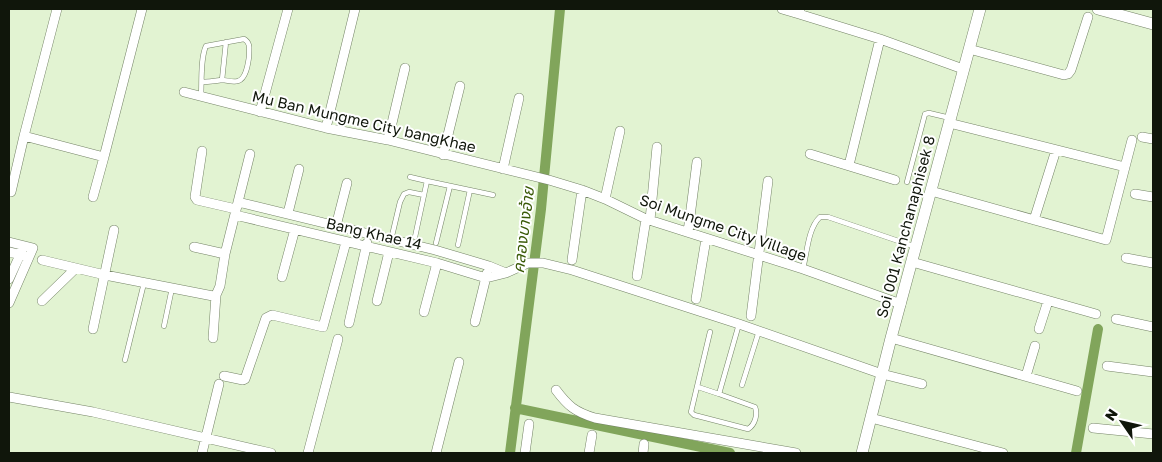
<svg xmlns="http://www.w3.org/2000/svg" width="1162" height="462" viewBox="0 0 1162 462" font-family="'Golos Text','Noto Sans Thai',sans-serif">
	<rect width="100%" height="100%" fill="#e2f3d2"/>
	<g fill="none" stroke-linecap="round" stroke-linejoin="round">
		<path stroke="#81a55b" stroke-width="10" d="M515,408L730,453
			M510,453L541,209L560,9
			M1076,453L1098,329"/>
		<g stroke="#758467" stroke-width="5.5">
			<path id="lane" d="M222,80L226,42
				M201,97C202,83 200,59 206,46L244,39C251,43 249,49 249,57C248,64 246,79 238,81C233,83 227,80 222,80C215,81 208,82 202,82
				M410,177L427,181
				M907,182L925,114L929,113L950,118
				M415,237L424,195
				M391,240L400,202L404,194L409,192L424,195L427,181L493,195
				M436,243L450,186
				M458,245L470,190
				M803,269C807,253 808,228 820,217H828L916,247
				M164,326L172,288
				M710,332L691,412L694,415L748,429C755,425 758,414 755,407L719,394L739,324
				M125,360L144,283
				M742,385L759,331
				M698,387L719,394"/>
		</g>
		<g stroke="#758467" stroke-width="10">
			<path id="street" d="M782,9L799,14
				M800,9L799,14L880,39L963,69
				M969,49L1064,75L1068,74L1071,70L1088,17
				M184,92L326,128L388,140L549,180L582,190L605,199L646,219L803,269L901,304
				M260,112L288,9
				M949,123L1125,167
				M326,128L355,9
				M24,136L104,157L93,197
				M1142,137L1153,139
				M388,140L405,68
				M202,151L195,197L197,200L236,209
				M810,154L895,180
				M443,155L460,86
				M104,157L142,9
				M849,165L880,39
				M503,169L519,98
				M931,191L1106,240L1132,140
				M11,192L24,136L57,9
				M1135,194L1153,197
				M605,199L620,131
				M288,213L299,169
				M235,215L437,263L486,278L506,273L489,266L435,250L238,202
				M650,220L657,147
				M1034,220L1056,150
				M336,226L347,183
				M688,232L697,162
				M9,242L33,248L9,303
				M194,247L225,254
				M9,252L26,256
				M1126,258L1153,263
				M42,260L105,275L213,296L216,295L220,286L225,254L250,154
				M572,260L582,190
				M912,262L1096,314
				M506,273L528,263H543L572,270L739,324L882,374L922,384
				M637,276L646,219
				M282,277L295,229
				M9,279L20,255L23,246
				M696,299L706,239
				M42,301L75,269
				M377,301L389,252
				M424,312L437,263
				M751,316L768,181
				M1116,319L1153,327
				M475,322L487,273
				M349,323L367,243
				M93,329L114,230
				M1039,329L1048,301
				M213,338L216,295
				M891,338L1077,391
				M1107,366L1153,372
				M224,376L243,380L245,379L266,318L272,315L323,327L346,242
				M1026,376L1035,346
				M556,390C568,406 575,412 595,418L796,453
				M9,397L93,412L271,453
				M871,418L1003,453
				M1093,428L1153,434
				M202,453L219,384
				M308,453L338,339
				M436,453L459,362
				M525,453L529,424
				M589,453L592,435
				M643,453L644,444"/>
		</g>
		<g stroke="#758467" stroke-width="12">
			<path id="secondary" d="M1098,9L1153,24
				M862,453L891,338L980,9"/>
		</g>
		<use href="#lane" stroke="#fff" stroke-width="4.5"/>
		<use href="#street" stroke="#fff" stroke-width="9"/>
		<use href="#secondary" stroke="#fff" stroke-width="11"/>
	</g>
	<g text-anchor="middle" stroke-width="4" stroke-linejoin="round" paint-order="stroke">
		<g font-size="15" fill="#10160b" stroke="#fff">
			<text transform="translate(364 122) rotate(13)" y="5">Mu Ban Mungme City bangKhae</text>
			<text transform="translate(906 227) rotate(-75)" y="5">Soi 001 Kanchanaphisek 8</text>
			<text transform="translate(723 228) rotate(19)" y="5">Soi Mungme City Village</text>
			<text transform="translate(374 234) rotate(13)" y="5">Bang Khae 14</text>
		</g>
		<g font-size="16" font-style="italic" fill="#3a5a07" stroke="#fff">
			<text transform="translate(523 230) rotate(-83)" y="6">คลองบางอ้าย</text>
		</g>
	</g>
	<rect width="1162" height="462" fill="none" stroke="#10160b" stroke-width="20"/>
	<g transform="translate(1122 422) rotate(304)" stroke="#ffffff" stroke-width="4" paint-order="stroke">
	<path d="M0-4L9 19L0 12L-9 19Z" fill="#10160b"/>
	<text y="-8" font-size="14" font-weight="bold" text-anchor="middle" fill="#10160b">N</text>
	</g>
</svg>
